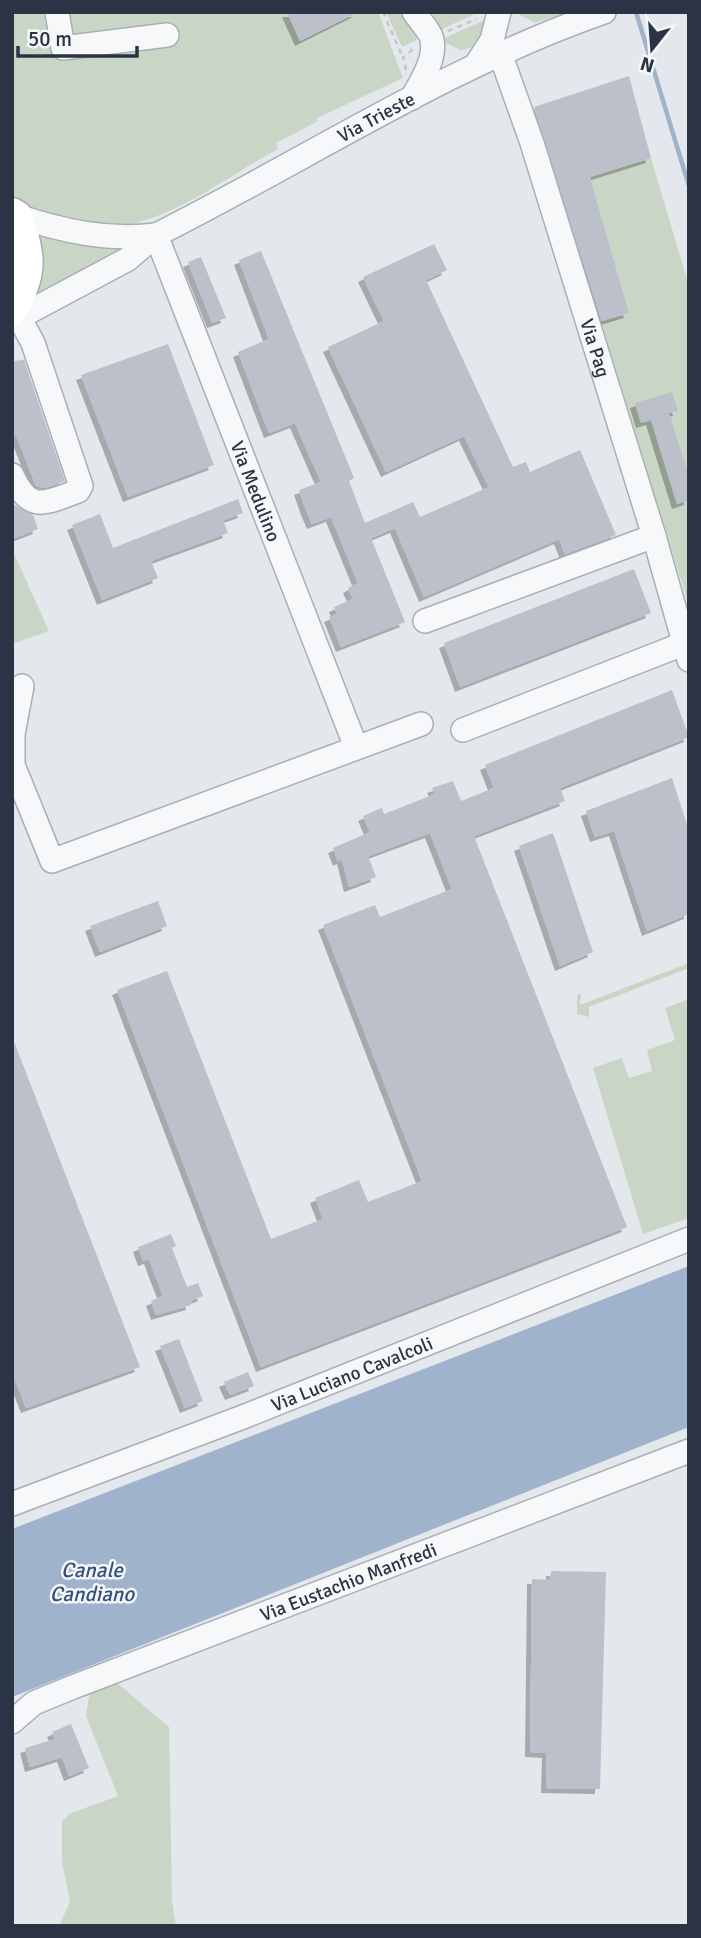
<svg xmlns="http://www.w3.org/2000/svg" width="701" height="1938" viewBox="0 0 701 1938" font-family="Signika,sans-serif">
	<defs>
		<filter id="shadow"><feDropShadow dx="-5" dy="5" stdDeviation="0" flood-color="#0004"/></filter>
	</defs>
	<rect width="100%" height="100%" fill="#e4e7ec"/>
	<path fill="#c9d6c5" d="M12,12H287L300,41L351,16L350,12H378L403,78L317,118L318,121L276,143L278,149C213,184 147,244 67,223C49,218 30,209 12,202Z
		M386,12H405L417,40L402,47Z
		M433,12H479L436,32L432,21Z
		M514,12H568L535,23Z
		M489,18L488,28L475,47L460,50L440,40Z
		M651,158L689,286V606L601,321L629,313L590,177Z
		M33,231L130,244L27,306Z
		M12,549L49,631L12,644Z
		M689,963V968L589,1007V1017L577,1014V995L581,993L580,1005Z
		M689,999V1218L643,1234L593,1068L622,1058L629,1078L652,1071L647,1050L675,1040L665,1008Z
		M117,1683L169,1727L172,1901L176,1926H59L70,1902L62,1862V1822L69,1814L118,1796L86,1716L90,1691Z"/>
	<path fill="#9fb4cc" d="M689,1266V1427L12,1697V1529Z"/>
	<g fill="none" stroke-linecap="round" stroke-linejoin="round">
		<path stroke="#9fb4cc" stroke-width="4.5" d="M636,12L689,186"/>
	</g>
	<path fill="#bbc0ca" filter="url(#shadow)" d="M287,12H358L300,41Z
		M629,76L651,158L590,177L629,313L602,321L534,107Z
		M434,244L447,270L426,280L513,467L526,462L530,472L580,450L616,535L565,554L559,539L424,597L395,528L371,538L405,622L341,647L329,617L337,614L334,607L353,599L348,588L358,583L331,517L312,524L306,510L299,490L321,482L295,423L269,433L238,352L269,339L239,260L261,251L354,478L349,481L365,523L413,502L420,517L489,487L464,436L386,472L328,347L384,321L363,277Z
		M201,257L226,318L212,323L188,262Z
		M168,344L214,465L128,497L81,375Z
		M24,360L65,481L45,488L36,486L16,435L12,436V361Z
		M672,392L678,411L669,413L689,476V500L677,504L651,420L641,423L635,403Z
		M238,499L243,513L223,520L228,533L151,561L158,578L102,600L72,525L100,514L113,548Z
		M15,505L33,515L38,529L12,539V506Z
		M634,569L651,613L460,687L444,643Z
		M672,690L689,737L560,788L565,801L474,836L627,1227L261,1367L117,990L167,971L271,1239L323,1219L315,1198L359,1180L368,1202L422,1181L323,925L375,905L380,917L452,889L430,833L368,856L376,877L349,887L342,859L338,861L333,848L370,832L363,816L382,808L384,814L435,794L432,788L453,781L461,801L494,788L485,765Z
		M672,778L689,831V914L647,931L614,831L595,837L586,811Z
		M553,833L593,952L560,966L519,846Z
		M158,901L167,926L100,952L90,926Z
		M13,1039L140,1367L26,1408L12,1372Z
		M171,1234L176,1246L172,1248L187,1287L198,1283L203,1296L190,1301L191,1305L156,1315L151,1301L163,1296L149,1259L143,1261L138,1247Z
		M179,1339L203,1401L185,1408L160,1346Z
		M248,1372L254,1386L230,1395L224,1382Z
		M551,1571L606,1572L600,1789L546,1788L547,1753L530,1752L532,1579L550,1580Z
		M71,1724L89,1768L69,1776L62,1757L30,1767L25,1748L55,1739L52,1732Z"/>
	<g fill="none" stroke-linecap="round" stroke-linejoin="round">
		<g stroke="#a9aeb7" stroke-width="26">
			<g id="minor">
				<path d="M57,12L63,48L167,35"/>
				<path id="s1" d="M500,53L532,143L654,536L689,660"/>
				<path d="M477,63L492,40L499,12"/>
				<path d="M412,98C421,82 436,59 432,40C431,32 419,20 414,12"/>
				<path d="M17,216C63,231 107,241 156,235"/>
				<path id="s2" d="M156,235L356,747"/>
				<path id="s3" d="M12,321L128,259L156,235C306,160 446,67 604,12"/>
				<path d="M12,475C30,514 45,503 78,491L81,486L33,343L20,319"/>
				<path d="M425,621L654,536"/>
				<path d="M22,686L13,734V765L52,861L421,724"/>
				<path d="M463,730L683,644"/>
				<path id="s4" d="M12,1504L243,1417L689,1239"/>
				<path id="s5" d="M12,1722L34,1703L73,1687L689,1451"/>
			</g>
		</g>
		<g stroke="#a3abb8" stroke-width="33">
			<path id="major" d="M12,213L17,216C31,255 33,273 12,310"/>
		</g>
		<path stroke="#c2c5cb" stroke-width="2.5" stroke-dasharray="5 5" stroke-linecap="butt" d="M383,12L403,58
			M448,31L477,19
			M406,70L403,58L414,48"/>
		<use href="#minor" stroke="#f7f8fa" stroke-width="23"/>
		<use href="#major" stroke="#fff" stroke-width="30"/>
	</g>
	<g text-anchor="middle" stroke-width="5" stroke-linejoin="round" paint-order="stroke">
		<g font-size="19" fill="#2b3445" stroke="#f4f6f9">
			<text dy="7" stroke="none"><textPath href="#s3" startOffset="418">Via Trieste</textPath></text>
			<text dy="7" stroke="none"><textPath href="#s1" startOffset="310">Via Pag</textPath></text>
			<text dy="7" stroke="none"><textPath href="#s2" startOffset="275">Via Medulino</textPath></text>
			<text dy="7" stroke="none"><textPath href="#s4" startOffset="364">Via Luciano Cavalcoli</textPath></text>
			<text dy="7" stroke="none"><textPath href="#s5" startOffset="366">Via Eustachio Manfredi</textPath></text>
		</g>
		<g font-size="21" font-style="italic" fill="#34527a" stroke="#f4f6f9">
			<text x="92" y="1577">Canale<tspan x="92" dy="24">Candiano</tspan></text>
		</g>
	</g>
	<rect width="701" height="1938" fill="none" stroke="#2b3445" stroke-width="28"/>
	<g transform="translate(652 49) rotate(197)" stroke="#f4f6f9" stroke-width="5" paint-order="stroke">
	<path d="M0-5L12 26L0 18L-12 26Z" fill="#2b3445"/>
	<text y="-10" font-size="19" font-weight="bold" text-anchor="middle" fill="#2b3445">N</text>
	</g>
	<path d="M18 46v10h119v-10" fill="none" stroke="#2b3445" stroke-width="3.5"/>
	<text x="28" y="46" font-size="21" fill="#2b3445" stroke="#f4f6f9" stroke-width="5" paint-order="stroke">50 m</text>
</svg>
